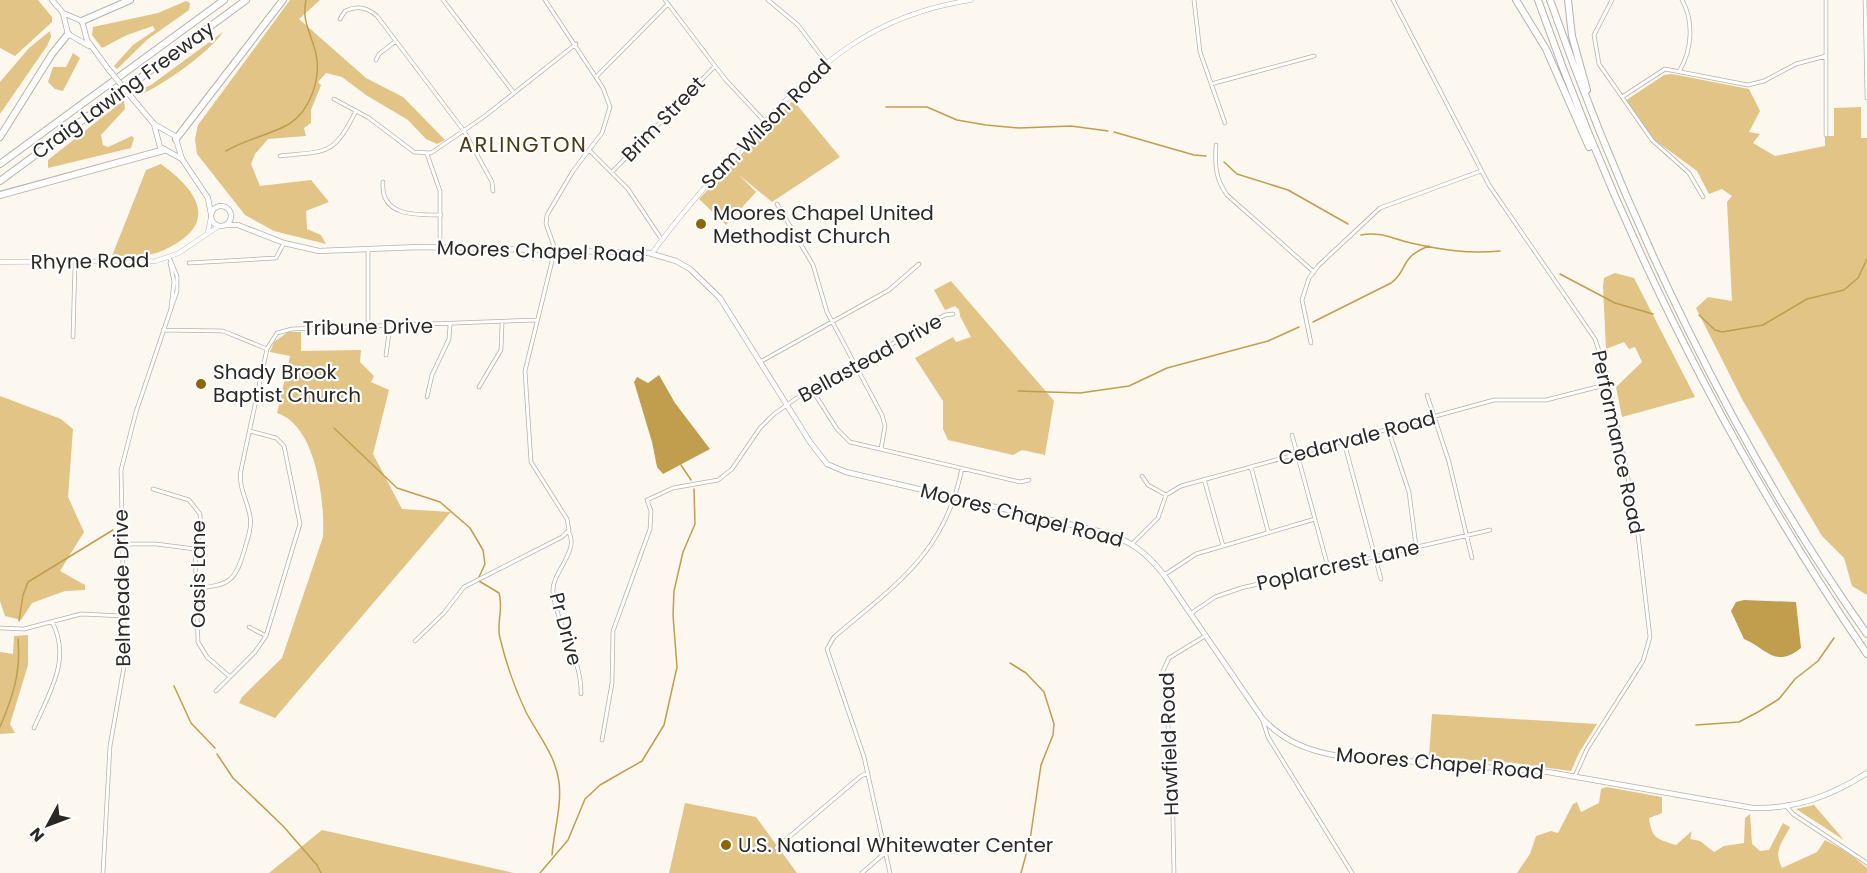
<svg xmlns="http://www.w3.org/2000/svg" width="1867" height="873" viewBox="0 0 1867 873" font-family="Poppins,sans-serif">
	<rect width="100%" height="100%" fill="#fcf8f0"/>
	<path fill="#e1c486" d="M0,0H38L52,17V22L15,56L0,48Z
		M290,0H320L299,19L366,78L403,97L445,140L437,144L426,139L408,120L366,95L342,77L326,73L318,82L321,85L311,110V123L304,128L306,136L268,139L255,154L251,164L260,186L311,180L329,202L306,211L307,229L321,235L326,244L274,231L245,215L197,154L195,139L198,125Z
		M186,1L190,3L189,10L148,39L117,69L114,66L133,45L155,30L153,26L127,35L102,48L92,35L93,27L158,13Z
		M50,31L51,37L47,46L0,114V82L29,48Z
		M223,32C210,52 161,87 139,95L137,91L151,85Z
		M73,53L80,58L63,91L55,89L48,82L53,67H66Z
		M1672,74L1749,89L1760,111L1749,132L1760,134L1753,143L1775,156L1825,146V136H1834V108L1861,107V138H1867V595L1852,586L1844,558L1822,536L1794,489L1742,399L1696,308L1708,297L1732,301L1727,202L1732,196L1722,189L1709,194L1697,171L1649,136L1625,101L1664,75Z
		M124,100L125,109L101,135L103,145L108,147L132,136L134,138L131,148L48,168V160Z
		M793,100L840,157L772,202L739,175L756,192L726,225L699,199Z
		M161,164C205,196 217,228 159,252C146,257 126,256 112,256L146,170Z
		M1615,273L1634,278L1695,397L1622,417L1616,387L1642,362L1635,347L1629,349L1624,342L1606,349L1603,286L1604,278Z
		M951,281L1054,401L1045,455L1022,450L1013,455L948,440L943,429V401L915,358L953,337L956,342L971,337L960,316L959,310L955,306L945,310L934,290Z
		M288,332H301V351L361,350L360,362L374,376L371,382L389,390L373,454L402,509L451,512L275,718L239,703L242,697L282,658L323,537C325,501 316,425 277,413L290,356L270,352L274,342Z
		M0,396L61,419L73,429L68,497L84,532L60,571L85,585V590L65,591L32,603L21,620L5,616L0,601Z
		M28,635V665L10,724L15,733L0,734V652L13,654L14,636Z
		M1432,714L1597,724L1579,753L1571,771L1514,763L1429,757Z
		M1606,787L1662,797V813L1649,818C1652,839 1657,839 1676,845L1692,831L1690,839L1700,841L1714,852L1724,846L1744,843L1745,818L1750,814L1752,844L1760,851L1769,850L1783,823L1790,827C1782,843 1773,850 1782,868L1817,852L1825,840C1839,847 1854,856 1867,868V873H1517L1530,854L1536,836L1551,831L1558,833L1573,804L1577,802L1581,812L1599,803L1601,789Z
		M685,803L756,817L797,873H669Z
		M1814,805L1844,840L1796,809Z
		M322,830L514,873H269Z"/>
	<path fill="#c19e4e" d="M659,375L675,403L710,449L663,474L657,467L652,442L634,382L637,377L648,383Z
		M1744,600L1796,602L1801,648C1775,669 1766,648 1744,639L1731,611L1736,602Z"/>
	<g fill="none" stroke-linecap="round" stroke-linejoin="round">
		<path stroke="#c19e4e" stroke-width="1.5" d="M886,107H927L957,120L986,125L1019,128L1071,126L1108,131
			M1114,132L1194,155L1206,156
			M226,151C246,139 270,135 289,124C311,110 321,78 316,54C312,35 301,21 306,0
			M1224,162L1237,174L1288,190L1348,224
			M1361,235C1379,231 1393,239 1411,243C1442,250 1468,254 1500,251
			M1560,274L1615,303L1653,314
			M1699,315L1715,330L1722,332L1763,325L1807,299L1844,290L1858,278L1867,259
			M1313,322L1391,283C1409,270 1398,258 1429,246
			M1018,391L1080,393L1129,386L1167,368L1268,341L1299,327
			M334,428L397,488L440,502L470,528L483,550L485,564L479,577
			M681,465L691,480
			M479,581L499,593C504,608 496,623 500,638C506,663 515,689 526,712C538,735 556,756 559,782C562,805 554,831 552,855
			M19,621L23,595L28,582L113,530
			M1010,663L1026,673L1044,692L1054,724L1053,735L1041,765L1030,840L1021,873
			M174,686L191,723L215,748
			M1696,725L1739,722L1758,712L1779,699L1795,679L1818,661L1834,638
			M0,727C13,696 21,673 18,639
			M217,754L233,778L283,826L317,865L321,873
			M540,873L568,840L585,799L600,785L642,761L664,725L677,667L673,615L674,591L683,552L695,524L694,489"/>
		<g stroke="#b5b2aa" stroke-width="4.5">
			<path id="minor" d="M443,0L514,93
				M665,0L725,79L765,122
				M768,0L798,25L826,62
				M1194,0L1200,52L1225,123
				M1393,0L1489,185L1595,339L1608,378L1636,518L1650,637L1643,661L1587,749L1575,776
				M1612,0L1594,35L1599,64L1652,140L1689,173L1703,197
				M1865,0L1867,98
				M340,19L345,11C357,5 367,7 377,16L464,131L492,182L493,191
				M376,60L379,54L396,41
				M1680,70C1692,49 1694,21 1682,0
				M596,77L668,4
				M1211,84L1314,56
				M1622,97L1665,69L1748,85L1764,81L1796,64L1826,56
				M334,99L369,118L414,152L431,153L485,116L576,44
				M1826,135V0
				M1216,145C1215,165 1215,178 1227,195L1314,272
				M589,150L628,189L662,240
				M427,154L440,191V247
				M280,156C328,151 333,156 356,111
				M612,172L715,66
				M383,182C380,217 417,215 441,215
				M777,204L813,265L827,312L882,415L885,426L881,449
				M368,250V326
				M170,263L174,282L171,307
				M189,263L276,258L284,243
				M163,330L223,331L267,349
				M73,337L75,263
				M1311,343L1302,300L1309,278L1318,266L1380,208L1481,171
				M386,355L390,326
				M760,362L889,290L919,264
				M479,387L501,350L502,324
				M811,388L837,429L850,442L1020,482L1029,480
				M1427,395L1449,462L1472,558
				M427,397L432,375L449,339L450,325
				M1388,429L1409,492L1416,546
				M1292,435L1328,567
				M1344,442L1381,579
				M1251,467L1268,531
				M1142,476L1148,485L1166,495
				M1204,479L1223,546
				M153,489L189,500L200,514L201,530L195,549L198,642L207,657L229,676
				M568,531C581,550 551,573 553,592C557,627 582,658 581,694
				M1133,543L1158,518L1166,495L1181,486L1494,400H1546L1609,384
				M122,544H156L195,549
				M1164,575L1196,554L1315,519
				M197,588C230,586 236,580 245,548C248,537 252,527 250,516C247,499 238,487 241,470L267,349L277,333L292,329L537,320
				M1190,614L1215,597L1241,588L1490,530
				M249,627L266,636
				M0,628L24,629L81,614L124,616
				M415,641L444,613L464,587L562,537L569,530L567,519L531,462L525,371L555,249L546,224L547,215L573,171L602,133L610,107L603,88L545,0
				M216,691L255,652L266,636L300,524L284,446L276,438L250,431
				M1262,718L1268,737L1352,873
				M34,728C49,693 72,659 52,622
				M602,740L612,683L613,631L650,529L651,511L647,500L673,488L718,480L732,469L760,428L774,414L811,388L945,315L953,314
				M1787,807L1793,814L1867,863
				M776,848L861,776L868,773
				M103,873L110,746L125,661L121,470L136,412L177,291V276L169,257
				M862,873L886,852
				M890,873L864,757L827,649L834,637C896,584 945,554 962,468
				M1174,873L1172,769L1163,671L1169,658L1205,636"/>
		</g>
		<g stroke="#b5b2aa" stroke-width="5">
			<path id="tertiary" d="M208,231L211,217
				M652,253C684,210 718,171 755,132C820,63 872,15 971,0
				M0,262L156,261L179,253L219,226"/>
		</g>
		<g stroke="#b5b2aa" stroke-width="6">
			<path id="secondary" d="M52,0L63,13L68,34L89,46
				M63,13L82,21L87,40L109,70
				M133,99L154,124L160,147L182,159
				M154,124L175,136L182,159L208,198L211,214
				M211 216a10 10 0 1 1 20 0a10 10 0 1 1-20 0Z
				M225,225H238L284,243L319,251L419,247L649,253L676,261L690,269L720,298L810,442L827,464L846,472L1102,532C1130,540 1146,552 1164,575L1262,718C1283,741 1308,751 1339,756L1548,772L1753,808C1796,809 1831,796 1867,773"/>
		</g>
		<g stroke="#b5b2aa" stroke-width="8">
			<path id="motorway" d="M1516,0L1546,49L1589,147
				M1538,0C1620,232 1728,451 1867,654
				M1550,0C1627,218 1733,445 1867,634
				M1568,0L1572,36L1587,90
				M82,21L130,0
				M0,137L52,54L68,34
				M176,139L283,0
				M0,164L224,0
				M0,181L246,0
				M0,195L164,150"/>
		</g>
		<use href="#minor" stroke="#fff" stroke-width="3"/>
		<use href="#tertiary" stroke="#fff" stroke-width="4"/>
		<use href="#secondary" stroke="#fff" stroke-width="4.5"/>
		<use href="#motorway" stroke="#fff" stroke-width="6"/>
		<g stroke="#b5b2aa" stroke-width="6" stroke-linecap="butt">
			<path id="secondary-bridge" d="M109,70L133,99"/>
		</g>
		<use href="#secondary-bridge" stroke="#fff" stroke-width="4.5"/>
	</g>
	<g fill="#8a6806" stroke="#fff" stroke-width="2">
		<circle cx="701" cy="224" r="6"/>
		<circle cx="201" cy="384" r="6"/>
		<circle cx="726" cy="845" r="6"/>
	</g>
	<g text-anchor="middle" stroke-width="4.5" stroke-linejoin="round" paint-order="stroke">
		<g font-size="20" fill="#2a2825" stroke="#fff">
			<text transform="translate(123 90) rotate(-36)" y="7">Craig Lawing Freeway</text>
			<text transform="translate(663 119) rotate(-46)" y="7">Brim Street</text>
			<text transform="translate(766 124) rotate(-45)" y="7">Sam Wilson Road</text>
			<text transform="translate(541 251) rotate(2)" y="7">Moores Chapel Road</text>
			<text transform="translate(90 261) rotate(-1)" y="7">Rhyne Road</text>
			<text transform="translate(368 327) rotate(-1)" y="7">Tribune Drive</text>
			<text transform="translate(870 358) rotate(-29)" y="7">Bellastead Drive</text>
			<text transform="translate(1357 438) rotate(-15)" y="7">Cedarvale Road</text>
			<text transform="translate(1618 442) rotate(78)" y="7">Performance Road</text>
			<text transform="translate(1022 515) rotate(14)" y="7">Moores Chapel Road</text>
			<text transform="translate(1338 565) rotate(-13)" y="7">Poplarcrest Lane</text>
			<text transform="translate(198 574) rotate(-90)" y="7">Oasis Lane</text>
			<text transform="translate(122 588) rotate(-91)" y="7">Belmeade Drive</text>
			<text transform="translate(566 629) rotate(75)" y="7">Pr Drive</text>
			<text transform="translate(1169 744) rotate(-92)" y="7">Hawfield Road</text>
			<text transform="translate(1440 763) rotate(5)" y="7">Moores Chapel Road</text>
		</g>
		<g font-size="20" fill="#2a2825" stroke="#fff" text-anchor="start">
			<text x="713" y="220">Moores Chapel United<tspan x="713" dy="23">Methodist Church</tspan></text>
			<text x="213" y="379">Shady Brook<tspan x="213" dy="23">Baptist Church</tspan></text>
			<text x="738" y="852">U.S. National Whitewater Center</text>
		</g>
		<g font-size="21" letter-spacing="1.5" fill="#493811" stroke="#fff">
			<text x="523" y="152">ARLINGTON</text>
		</g>
	</g>
	<g transform="translate(48 825) rotate(229)" stroke="#ffffff" stroke-width="4.5" paint-order="stroke">
	<path d="M0-4.5L10 22L0 15L-10 22Z" fill="#2a2825"/>
	<text y="-9" font-size="16" font-weight="bold" text-anchor="middle" fill="#2a2825">N</text>
	</g>
</svg>
